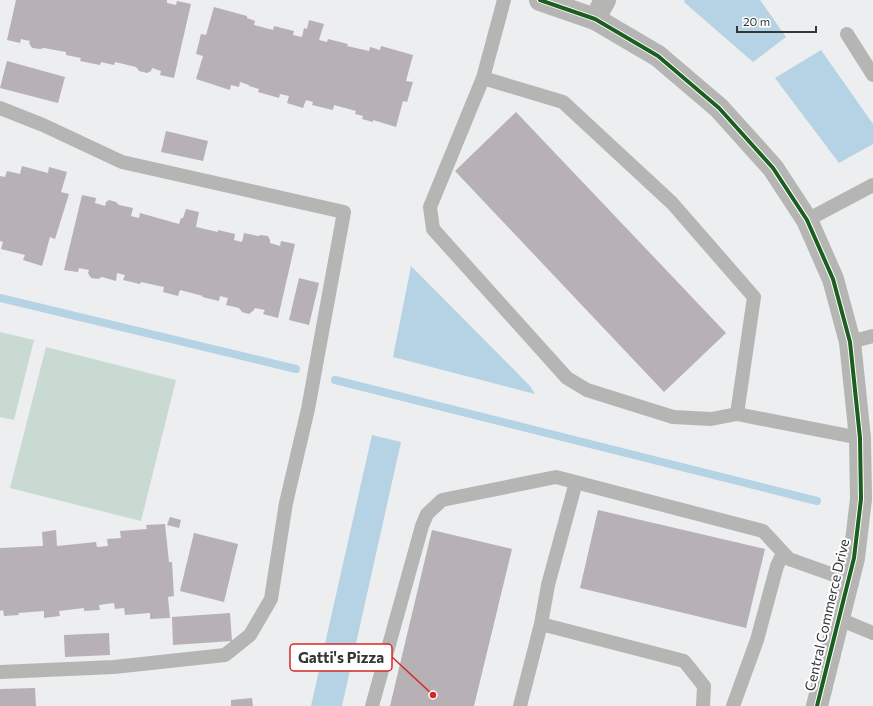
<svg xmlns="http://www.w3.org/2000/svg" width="873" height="706" viewBox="0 0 873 706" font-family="Commissioner,sans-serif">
	<rect width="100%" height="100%" fill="#eceef0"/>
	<path fill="#c8dad1" d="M0,332L34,340L14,420L0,417Z
		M46,347L176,380L141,521L10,488Z"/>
	<path fill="#b5d3e4" d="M684,0H760L786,37L753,62L685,3Z
		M821,50L873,124V144L839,163L775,78Z
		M411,266L530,386L535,394L393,357Z
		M372,435L401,442L342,706H311Z"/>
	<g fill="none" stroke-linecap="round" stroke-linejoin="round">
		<path stroke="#b5d3e4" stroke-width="8" d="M0,298L296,369
			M335,380L817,501"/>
	</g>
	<path fill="#b7b0b5" d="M16,0H167V3L176,5L177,1L191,4L174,78L160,75L161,71L152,68L151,71L147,73L139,71L136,67L115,62L114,65L101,62L100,65L80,61L81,58L66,55V52L44,48L40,49L32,48L29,43L30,41L21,39L20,43L7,40Z
		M214,7L247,16V18L255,21L254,25L273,30L274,26L294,31L293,35L302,37L304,28L307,29L309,20L324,24L319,40L327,42L328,39L348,44L347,46L369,51L370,47L380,50L381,46L413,55L406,81L413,82L407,102L403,101L396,127L373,120V122L362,119L363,116L355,114L356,111L334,105L333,110L312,105L313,102L306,100L303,108L287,103L289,96L280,94L279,98L258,92L259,89L249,86V85L240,82L239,87L231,85L230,90L196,79L203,56L196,54L201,34L206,35Z
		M7,61L65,77L58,103L0,88Z
		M516,112L726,333L664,392L455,171Z
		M166,131L208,141L203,161L161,152Z
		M22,166L48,173L49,167L67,172L61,192L69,194L55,239L50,237L42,266L23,260L25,255L1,249L3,242L0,241V176L5,177L7,171L20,174Z
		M82,195L96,198L95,203L105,206L106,202L109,200L116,202L119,205L133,208L131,216L139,218L140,213L179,224L181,218H183L186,209L199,212L196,227L218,232V230L235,234L234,240L242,242L244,233L258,236L261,235L268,236L270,240V243L280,246L281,241L295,244L278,318L263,314L265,310L255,308L254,310L249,314L242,312L239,308L226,305L228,298L220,296L219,301L202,297L203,296L180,290L178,296L163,292L164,287L141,282L140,284L123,280L125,275L117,273L116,281L102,277L98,279L91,278L88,273L89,270L79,268L78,272L64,270Z
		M299,278L319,283L309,325L289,320Z
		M598,510L765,549L746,628L580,588Z
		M170,517L181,520L179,528L167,525Z
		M165,524L169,562H172L174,596L168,597L170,618L150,619V613L125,615L124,608L115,609L114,603L99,605L100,610L84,611V608L59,611L60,616L44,618V611L18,613L19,615L4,616L3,610L0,611V548L43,546L42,532L56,530L57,546L96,542L97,547L108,546L107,539L121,538L120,531L147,529L146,525Z
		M432,530L512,549L474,706H390Z
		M194,533L238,544L224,602L180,591Z
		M230,613L232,641L173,645L172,617Z
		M109,633L110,655L65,657L64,635Z
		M35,688L36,706H0V689Z
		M252,698L253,706H231V700Z"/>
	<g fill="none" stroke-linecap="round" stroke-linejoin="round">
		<path stroke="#b5b5b4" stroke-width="14" d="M504,0L483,78L563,102L672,203L754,297L737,414L860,438
			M847,34L873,75
			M483,78L430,207L433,229L567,378L587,390L673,417L711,419L737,414
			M0,108L43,125L122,162L344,212L308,409L286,503L271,599L250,635L225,655L114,667L0,672
			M807,220L873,185
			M850,342L873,336
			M839,619L873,633
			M541,624L548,585L576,482
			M372,706L422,526L427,514L442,500L556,477L763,531L789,559L848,580
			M520,706L541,624L684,661L704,686L703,706
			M733,706L757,640L777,566L783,553"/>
		<path stroke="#b5b5b4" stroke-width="22" d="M595,19L605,0"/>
		<path stroke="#b5b5b4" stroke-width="22" d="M540,0L595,19L658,56L719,108L773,168L807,220L833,279L850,342L860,438L861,499L854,558L817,706"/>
		<g stroke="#fff" stroke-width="6">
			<path id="cycleway" d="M540,0L595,19L658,56L719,108L773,168L807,220L833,279L850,342L860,438L861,499L854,558L817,706"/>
		</g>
		<use href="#cycleway" stroke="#1b5e20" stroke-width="4"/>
	</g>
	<g text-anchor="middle" stroke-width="4" stroke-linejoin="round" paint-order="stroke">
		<g font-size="14" fill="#353638" stroke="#fff">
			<text transform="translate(827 615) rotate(-77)" y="5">Central Commerce Drive</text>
		</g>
	</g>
	<path fill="none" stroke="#d62828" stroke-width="1.5" d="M433 695L392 657"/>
	<circle fill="#d62828" stroke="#fff" stroke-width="1.5" cx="433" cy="695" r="4"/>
	<rect fill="#fff" stroke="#d62828" stroke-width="1.5" x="290" y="644" width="102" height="27" rx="4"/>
	<g font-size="15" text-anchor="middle" font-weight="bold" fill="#353638">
		<text x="341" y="663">Gatti's Pizza</text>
	</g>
	<path d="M737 26v6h79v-6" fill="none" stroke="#353638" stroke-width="2"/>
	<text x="743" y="26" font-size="12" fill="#353638" stroke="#ffffff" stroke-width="3" paint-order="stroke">20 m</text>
</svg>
